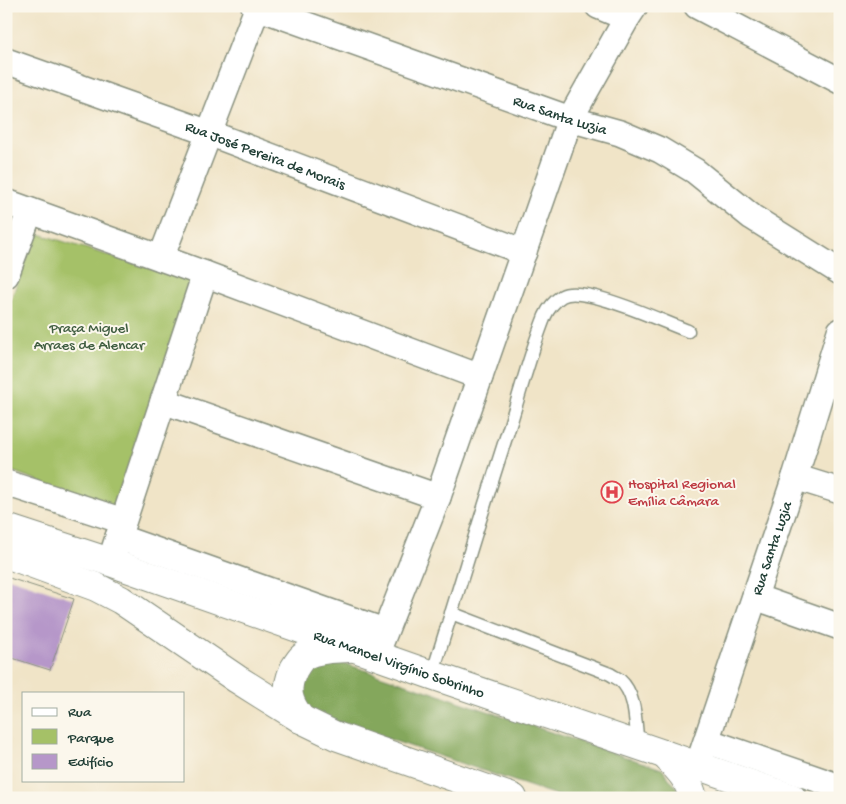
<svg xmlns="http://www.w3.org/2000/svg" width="846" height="804" viewBox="0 0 846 804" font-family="'Gochi Hand',sans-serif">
	<rect width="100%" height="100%" fill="#fbf7ec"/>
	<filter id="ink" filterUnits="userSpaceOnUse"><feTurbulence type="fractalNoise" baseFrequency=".02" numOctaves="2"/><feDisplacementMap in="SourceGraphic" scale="10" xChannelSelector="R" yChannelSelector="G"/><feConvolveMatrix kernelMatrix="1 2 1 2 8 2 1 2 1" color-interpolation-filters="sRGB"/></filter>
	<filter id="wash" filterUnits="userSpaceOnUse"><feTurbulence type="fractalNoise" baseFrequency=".0096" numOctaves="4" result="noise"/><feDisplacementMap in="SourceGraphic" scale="20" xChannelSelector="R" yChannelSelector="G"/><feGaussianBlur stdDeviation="1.12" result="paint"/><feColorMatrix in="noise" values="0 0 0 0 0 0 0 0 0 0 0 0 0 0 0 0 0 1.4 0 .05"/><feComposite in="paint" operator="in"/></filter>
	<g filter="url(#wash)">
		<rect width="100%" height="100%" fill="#f0e4c7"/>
		<path fill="#a5c167" stroke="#627f4e" d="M36,233L194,282L117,509L6,469V313Z"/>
		<path fill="#84a75c" stroke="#527248" d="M334,660L662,769L679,791L678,798H565L308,712C297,694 299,685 307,666Z"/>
		<g id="blocks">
			<path fill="#b697c9" d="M6,577L74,599L50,670L6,656Z"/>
		</g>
	</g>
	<g filter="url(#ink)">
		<use href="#blocks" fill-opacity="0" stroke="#88907e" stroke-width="1"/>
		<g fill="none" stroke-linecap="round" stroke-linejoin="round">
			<g stroke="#88907e" stroke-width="15">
				<path id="service" d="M451,613L610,674C613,676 617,678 620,680C637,695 635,725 638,745
					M432,675C458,592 483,508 510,425C521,389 531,351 545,316C548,309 555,300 562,296C583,284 663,322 688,331"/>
			</g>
			<g stroke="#88907e" stroke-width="28">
				<g id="minor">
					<path id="s1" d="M254,6L570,119L620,133L660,150L695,171L752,217L840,272"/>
					<path d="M598,6L627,18"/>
					<path d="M697,6L840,81"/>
					<path id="s2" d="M6,61L209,133L524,252"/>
					<path d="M6,202L205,274L480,377"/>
					<path d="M161,258L258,6"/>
					<path d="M6,275L30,211"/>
					<path d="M163,401L438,497"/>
					<path d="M795,477L840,491"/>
					<path d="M6,483L123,521"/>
					<path d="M118,537L384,631"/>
					<path d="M110,562L205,274"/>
					<path d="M755,597L840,627"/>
					<path d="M376,655L438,497L570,119L627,18L635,6"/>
					<path d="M707,741L840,787"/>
					<path id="s3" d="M698,765L795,477L840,331"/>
				</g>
			</g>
			<g stroke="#88907e" stroke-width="30">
				<g id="secondary">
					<path id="s4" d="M6,528L110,562L432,675L792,798"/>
					<path d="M6,554L96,587L121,600L237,679L301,719L336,736L513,798"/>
					<path d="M301,719C288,702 284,690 294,669C297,664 301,657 306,655C319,648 334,649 348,648"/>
					<path d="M664,754C678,769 688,777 693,798"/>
				</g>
			</g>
			<use href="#service" stroke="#fff" stroke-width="12"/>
			<use href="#minor" stroke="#fff" stroke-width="25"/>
			<use href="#secondary" stroke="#fff" stroke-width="28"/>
		</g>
	</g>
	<defs>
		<g id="hospital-ring" transform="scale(1.125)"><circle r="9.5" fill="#fbf7ec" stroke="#e0444e" stroke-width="1.5"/><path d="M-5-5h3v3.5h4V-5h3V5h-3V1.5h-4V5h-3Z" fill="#e0444e"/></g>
	</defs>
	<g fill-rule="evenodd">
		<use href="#hospital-ring" x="612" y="492"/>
	</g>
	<g text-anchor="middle" stroke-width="4" stroke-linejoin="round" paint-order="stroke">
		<g font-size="15" fill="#1f3d34" stroke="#fbf7ec">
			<text dy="5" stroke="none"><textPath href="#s1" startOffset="325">Rua Santa Luzia</textPath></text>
			<text dy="5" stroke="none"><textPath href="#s2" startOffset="276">Rua José Pereira de Morais</textPath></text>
			<text dy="5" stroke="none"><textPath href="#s3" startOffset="229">Rua Santa Luzia</textPath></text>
			<text dy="5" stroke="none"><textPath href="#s4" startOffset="416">Rua Manoel Virgínio Sobrinho</textPath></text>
		</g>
		<g font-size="15" fill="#405e41" stroke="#fbf7ec">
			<text x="89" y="332">Praça Miguel<tspan x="89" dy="17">Arraes de Alencar</tspan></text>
		</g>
		<g font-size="15" fill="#be3a42" stroke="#fbf7ec" text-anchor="start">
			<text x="628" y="488">Hospital Regional<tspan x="628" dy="17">Emília Câmara</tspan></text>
		</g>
	</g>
	<rect width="846" height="804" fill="none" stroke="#fbf7ec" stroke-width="25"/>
	<rect x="22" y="692" width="162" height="90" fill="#fbf7ec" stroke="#a3ada2"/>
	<rect x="32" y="708" width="25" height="8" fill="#ffffff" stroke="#a3ada2"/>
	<text x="68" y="716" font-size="15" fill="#1f3d34">Rua</text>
	<rect x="32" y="729" width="25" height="15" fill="#a5c167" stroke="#a3ada2"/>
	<text x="68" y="742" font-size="15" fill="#1f3d34">Parque</text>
	<rect x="32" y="754" width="25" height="15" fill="#b697c9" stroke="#a3ada2"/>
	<text x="68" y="766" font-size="15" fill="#1f3d34">Edifício</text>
</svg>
